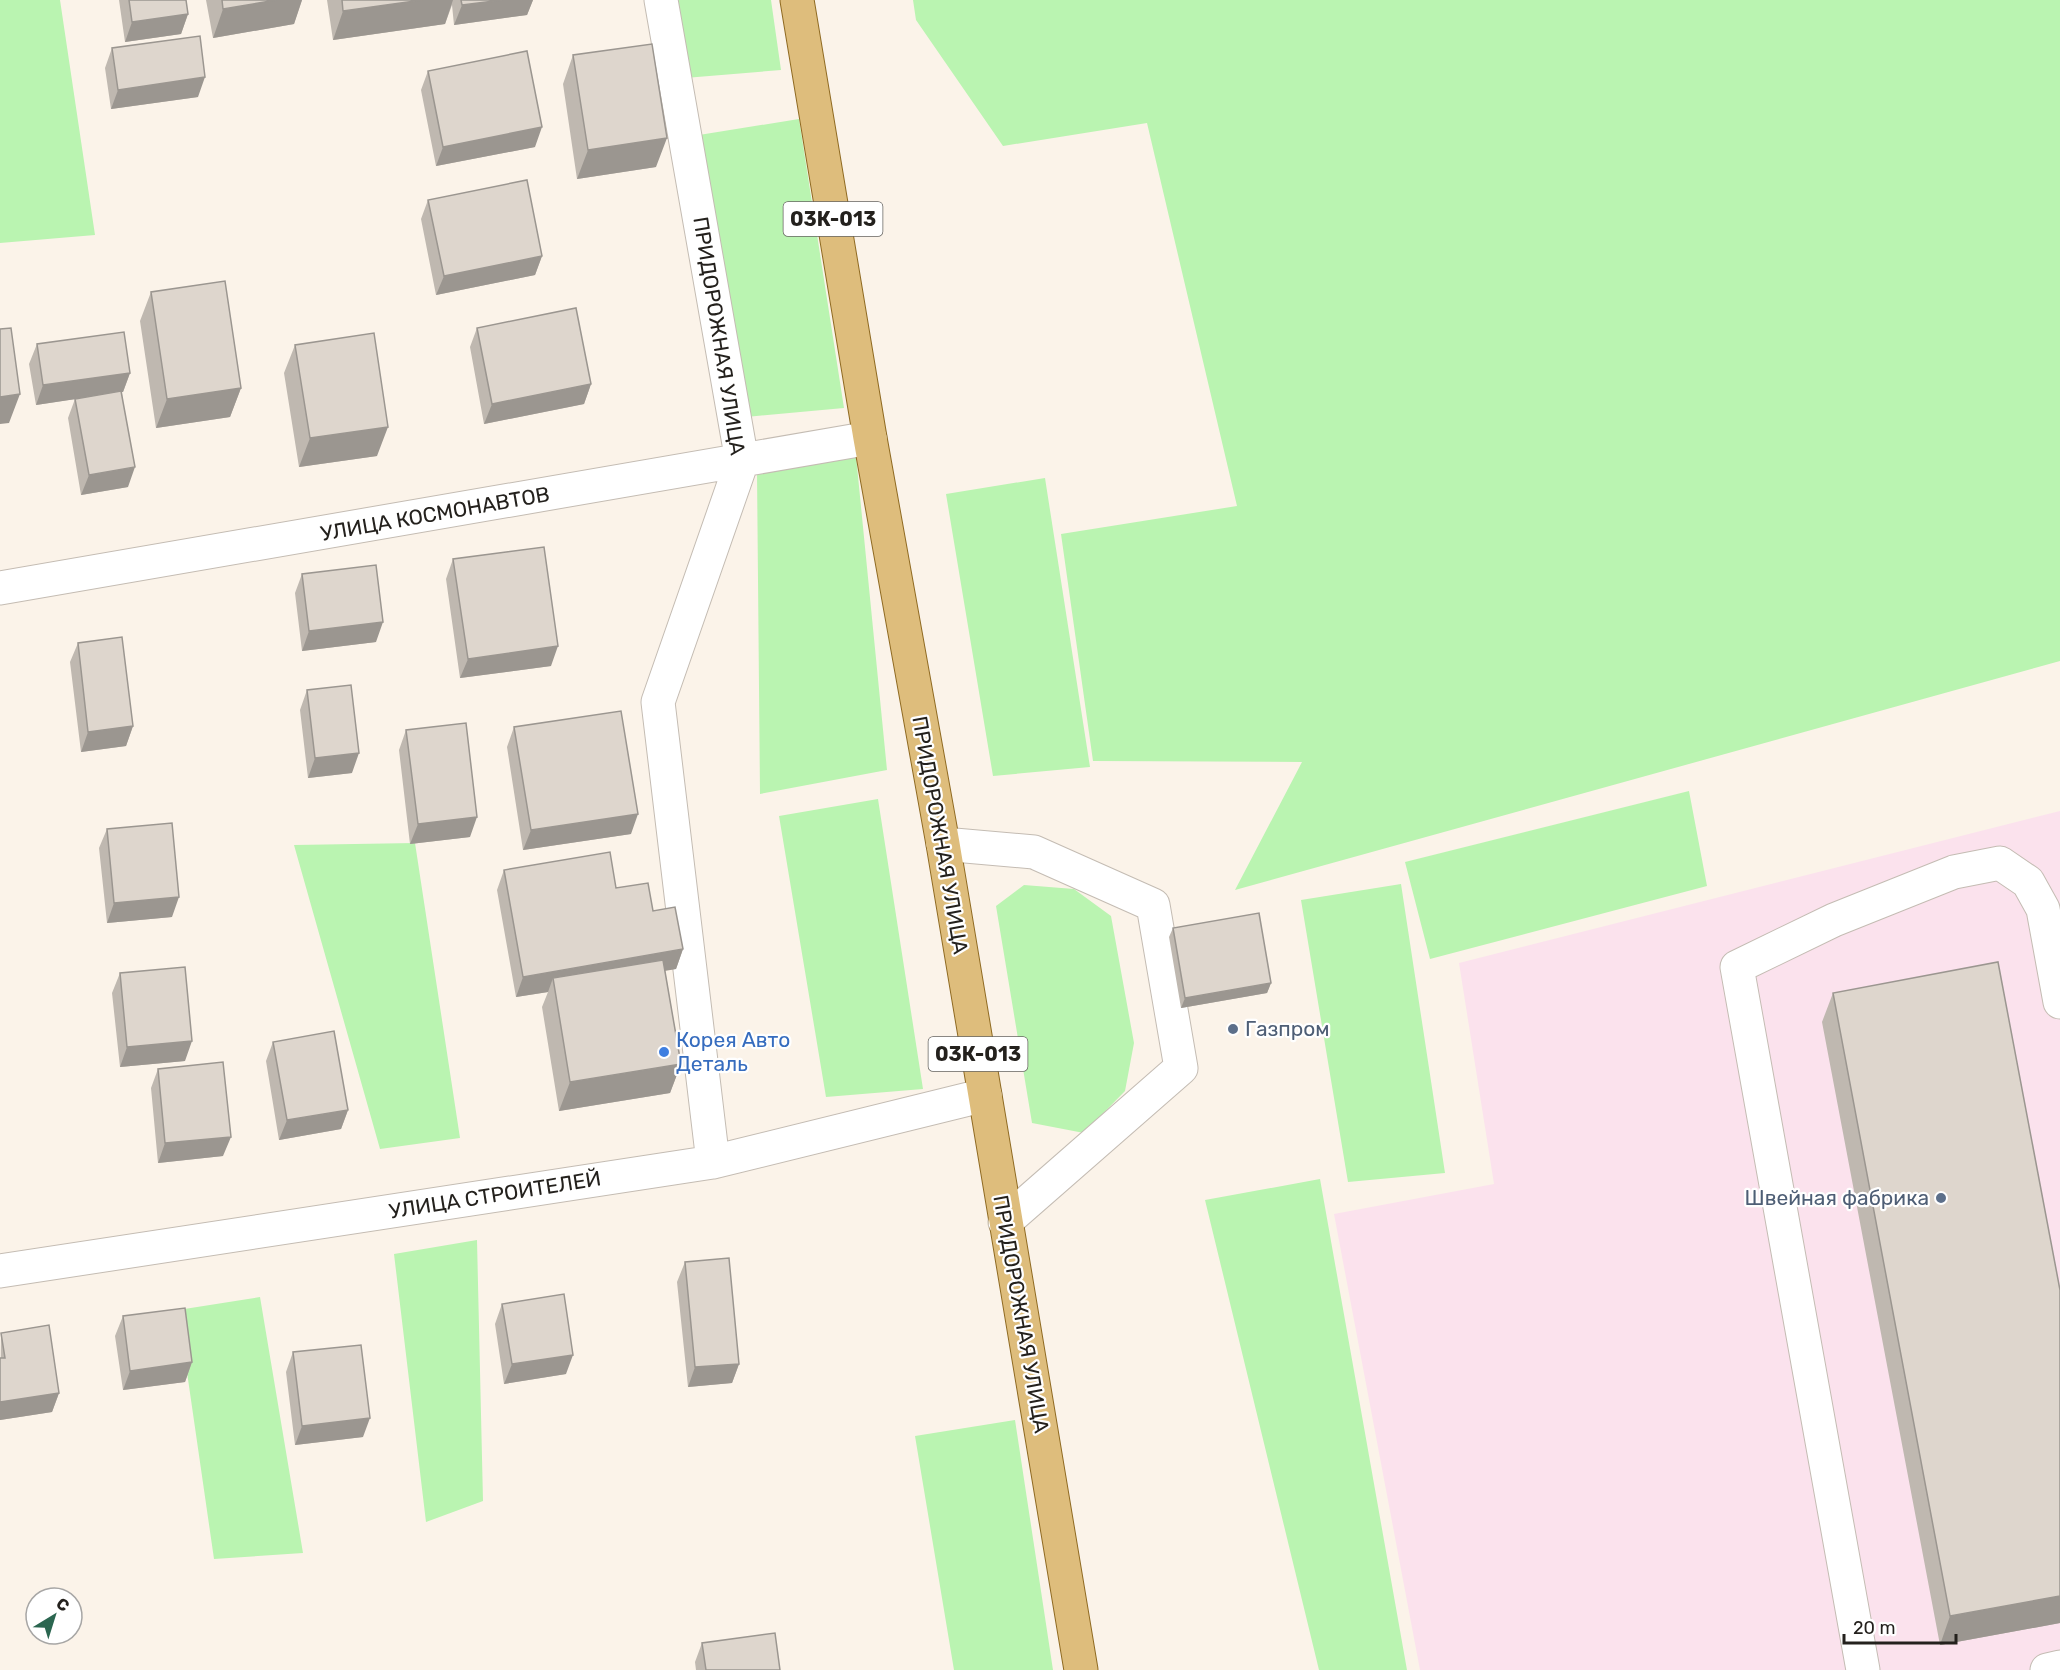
<svg xmlns="http://www.w3.org/2000/svg" width="2060" height="1670" viewBox="0 0 2060 1670" font-family="Rubik,sans-serif">
	<rect width="100%" height="100%" fill="#fbf3e9"/>
	<path fill="#fbe2ed" d="M2060,811V1670H1420L1334,1214L1494,1184L1459,963Z"/>
	<path fill="#baf4b1" d="M0,0H60L95,235L0,243Z
		M672,0H771L781,70L685,78Z
		M913,0H2060V661L1235,890L1302,762L1093,761L1061,534L1237,506L1147,123L1003,146L916,20Z
		M799,119L844,408L746,417L699,135Z
		M856,456L887,770L760,794L757,472Z
		M1045,478L1090,767L993,776L946,494Z
		M1689,791L1707,886L1430,959L1405,862Z
		M878,799L923,1089L826,1097L779,816Z
		M415,843L460,1138L380,1149L294,845Z
		M1401,884L1445,1173L1348,1182L1301,900Z
		M1024,885L1074,889L1111,916L1134,1043L1125,1091L1084,1133L1032,1123L996,906Z
		M1320,1179L1407,1670H1319L1205,1200Z
		M477,1240L483,1501L426,1522L394,1254Z
		M260,1297L303,1553L214,1559L178,1310Z
		M1015,1420L1053,1670H954L915,1436Z"/>
	<g fill="none" stroke-linecap="round" stroke-linejoin="round">
		<g stroke="#c4bcb3" stroke-width="35">
			<path id="minor" d="M661,0L742,461L658,702L713,1162
				M0,588L870,438
				M943,844L1034,852L1153,905L1181,1068L1005,1222
				M0,1271L713,1162L985,1095
				M1863,1670L1737,967L1834,920L1954,872L2000,863L2028,882L2043,909L2060,1002
				M2047,1670L2060,1667"/>
		</g>
		<g stroke="#8f6a22" stroke-width="35">
			<path id="major" d="M797,0L870,438L943,844L1081,1670"/>
		</g>
		<use href="#minor" stroke="#fff" stroke-width="33"/>
		<use href="#major" stroke="#debd7c" stroke-width="33"/>
	</g>
	<path fill="#bfb8b0" d="M119,0H186L188,14L181,34L125,42Z
		M206,0H302L294,24L213,38Z
		M327,0H533L527,15L454,25L452,5L445,24L333,40Z
		M112,48L198,97L111,109L105,68Z
		M573,55L656,167L577,179L563,84Z
		M428,71L535,147L436,166L421,90Z
		M428,200L542,256L535,275L436,295L421,219Z
		M151,292L241,388L230,417L156,428L140,321Z
		M477,328L591,384L584,404L484,424L470,347Z
		M37,344L130,373L123,392H122L128,487L81,495L68,418L75,399L36,405L29,364Z
		M295,345L377,456L299,467L284,373Z
		M453,559L551,666L460,678L446,579Z
		M302,574L376,642L302,651L295,593Z
		M78,643L133,726L126,746L81,752L70,662Z
		M307,690L352,773L308,778L300,710Z
		M514,727L631,834L523,850L507,747Z
		M406,730L470,837L410,844L399,750Z
		M107,829L172,917L107,923L99,848Z
		M504,870L616,888L653,911L683,949L676,969L665,970L681,1064L670,1093L559,1111L542,1007L548,992L516,997L497,890Z
		M1173,928L1271,983L1267,993L1181,1008L1169,937Z
		M120,973L185,1061L120,1067L112,993Z
		M1833,993L2060,1290V1623L1940,1645L1822,1022Z
		M273,1042L348,1110L341,1129L279,1140L266,1061Z
		M158,1069L223,1156L158,1163L151,1088Z
		M685,1262L739,1364L732,1383L688,1387L677,1282Z
		M502,1304L566,1374L504,1384L495,1324Z
		M123,1316L192,1362L185,1382L123,1390L115,1336Z
		M1,1333L59,1393L52,1412L0,1420Z
		M293,1352L363,1437L295,1445L286,1372Z
		M702,1643L780,1670H696L695,1662Z"/>
	<path fill="#9b9690" d="M276,0H302L294,24L213,38L223,9Z
		M422,0H453L445,24L333,40L343,11Z
		M502,0H533L527,15L454,25L462,5Z
		M188,14L181,34L125,42L132,22Z
		M205,77L198,97L111,109L118,90Z
		M542,127L535,147L436,166L443,147Z
		M667,138L656,167L577,179L588,150Z
		M542,256L535,275L436,295L444,276Z
		M130,373L123,392L36,405L43,385Z
		M591,384L584,404L484,424L492,404Z
		M241,388L230,417L156,428L167,399Z
		M20,394L9,423L0,424V397Z
		M388,427L377,456L299,467L310,438Z
		M135,467L128,487L81,495L89,475Z
		M383,622L376,642L302,651L309,631Z
		M558,646L551,666L460,678L468,659Z
		M133,726L126,746L81,752L88,732Z
		M359,753L352,773L308,778L315,758Z
		M638,814L631,834L523,850L531,830Z
		M477,817L470,837L410,844L418,824Z
		M179,897L172,917L107,923L114,903Z
		M683,949L676,969L555,990L553,978L548,992L516,997L523,977Z
		M1271,983L1267,993L1181,1008L1185,998Z
		M192,1041L185,1061L120,1067L127,1047Z
		M681,1064L670,1093L559,1111L570,1082Z
		M348,1110L341,1129L279,1140L287,1120Z
		M231,1137L223,1156L158,1163L165,1143Z
		M573,1355L566,1374L504,1384L512,1364Z
		M192,1362L185,1382L123,1390L130,1371Z
		M739,1364L732,1383L688,1387L695,1367Z
		M59,1393L52,1412L0,1420V1402Z
		M370,1418L363,1437L295,1445L302,1426Z
		M2060,1596V1623L1940,1645L1950,1616Z"/>
	<path fill="#ded6cd" stroke="#9b9690" stroke-width="1.5" d="M129,0H186L188,14L132,22Z
		M222,0H276L223,9Z
		M342,0H422L343,11Z
		M461,0H502L462,5Z
		M200,36L205,77L118,90L112,48Z
		M652,44L667,138L588,150L573,55Z
		M527,51L542,127L443,147L428,71Z
		M527,180L542,256L444,276L428,200Z
		M225,281L241,388L167,399L151,292Z
		M576,308L591,384L492,404L477,328Z
		M11,328L20,394L0,397V329Z
		M124,332L130,373L43,385L37,344Z
		M374,333L388,427L310,438L295,345Z
		M121,391L135,467L89,475L75,399Z
		M544,547L558,646L468,659L453,559Z
		M376,565L383,622L309,631L302,574Z
		M122,637L133,726L88,732L78,643Z
		M351,685L359,753L315,758L307,690Z
		M621,711L638,814L531,830L514,727Z
		M466,723L477,817L418,824L406,730Z
		M172,823L179,897L114,903L107,829Z
		M610,852L616,888L648,883L653,911L675,907L683,949L523,977L504,870Z
		M1259,913L1271,983L1185,998L1173,928Z
		M663,960L681,1064L570,1082L553,978Z
		M1998,962L2060,1290V1596L1950,1616L1833,993Z
		M185,967L192,1041L127,1047L120,973Z
		M334,1031L348,1110L287,1120L273,1042Z
		M223,1062L231,1137L165,1143L158,1069Z
		M729,1258L739,1364L695,1367L685,1262Z
		M564,1294L573,1355L512,1364L502,1304Z
		M185,1308L192,1362L130,1371L123,1316Z
		M49,1325L59,1393L0,1402V1358H5L1,1333Z
		M361,1345L370,1418L302,1426L293,1352Z
		M775,1633L780,1670H706L702,1643Z"/>
	<g fill="#5c6f8a" stroke="#fff" stroke-width="2">
		<circle cx="1233" cy="1029" r="6"/>
		<circle cx="1941" cy="1198" r="6"/>
	</g>
	<circle fill="#3f7fe0" stroke="#fff" stroke-width="2" cx="664" cy="1052" r="6"/>
	<g text-anchor="middle" stroke-width="4.5" stroke-linejoin="round" paint-order="stroke">
		<g fill="#fff" stroke="#666461" stroke-width="1.5">
			<rect x="783.5" y="202" width="99" height="34" rx="4.5"/>
			<rect x="928.5" y="1037" width="99" height="34" rx="4.5"/>
		</g>
		<g font-size="20" font-weight="bold" fill="#24211d">
			<text x="833" y="226">03К-013</text>
			<text x="978" y="1061">03К-013</text>
		</g>
		<g font-size="21" fill="#24211d" stroke="#fff">
			<text transform="translate(719 336) rotate(81)" y="7">ПРИДОРОЖНАЯ УЛИЦА</text>
			<text transform="translate(435 514) rotate(-10)" y="7">УЛИЦА КОСМОНАВТОВ</text>
			<text transform="translate(940 835) rotate(80)" y="7">ПРИДОРОЖНАЯ УЛИЦА</text>
			<text transform="translate(495 1195) rotate(-9)" y="7">УЛИЦА СТРОИТЕЛЕЙ</text>
			<text transform="translate(1021 1314) rotate(80)" y="7">ПРИДОРОЖНАЯ УЛИЦА</text>
		</g>
		<g font-size="21" fill="#4e5e75" stroke="#fff" text-anchor="start">
			<text x="1245" y="1036">Газпром</text>
			<text x="1929" y="1205" text-anchor="end">Швейная фабрика</text>
		</g>
		<g font-size="21" fill="#366cbe" stroke="#fff" text-anchor="start">
			<text x="676" y="1047">Корея Авто<tspan x="676" dy="24">Деталь</tspan></text>
		</g>
	</g>
	<g transform="translate(54 1616) rotate(38)"><circle r="28" fill="#ffffff" stroke="#a7a6a5" stroke-width="1.5"/>
	<path d="M0-4.5L10 22L0 15L-10 22Z" fill="#2b6650"/>
	<text y="-9" font-size="16" font-weight="bold" text-anchor="middle" fill="#24211d">С</text>
	</g>
	<path d="M1844 1634v9h112v-9" fill="none" stroke="#24211d" stroke-width="3"/>
	<text x="1853" y="1634" font-size="18" fill="#24211d" stroke="#ffffff" stroke-width="4.5" paint-order="stroke">20 m</text>
</svg>
